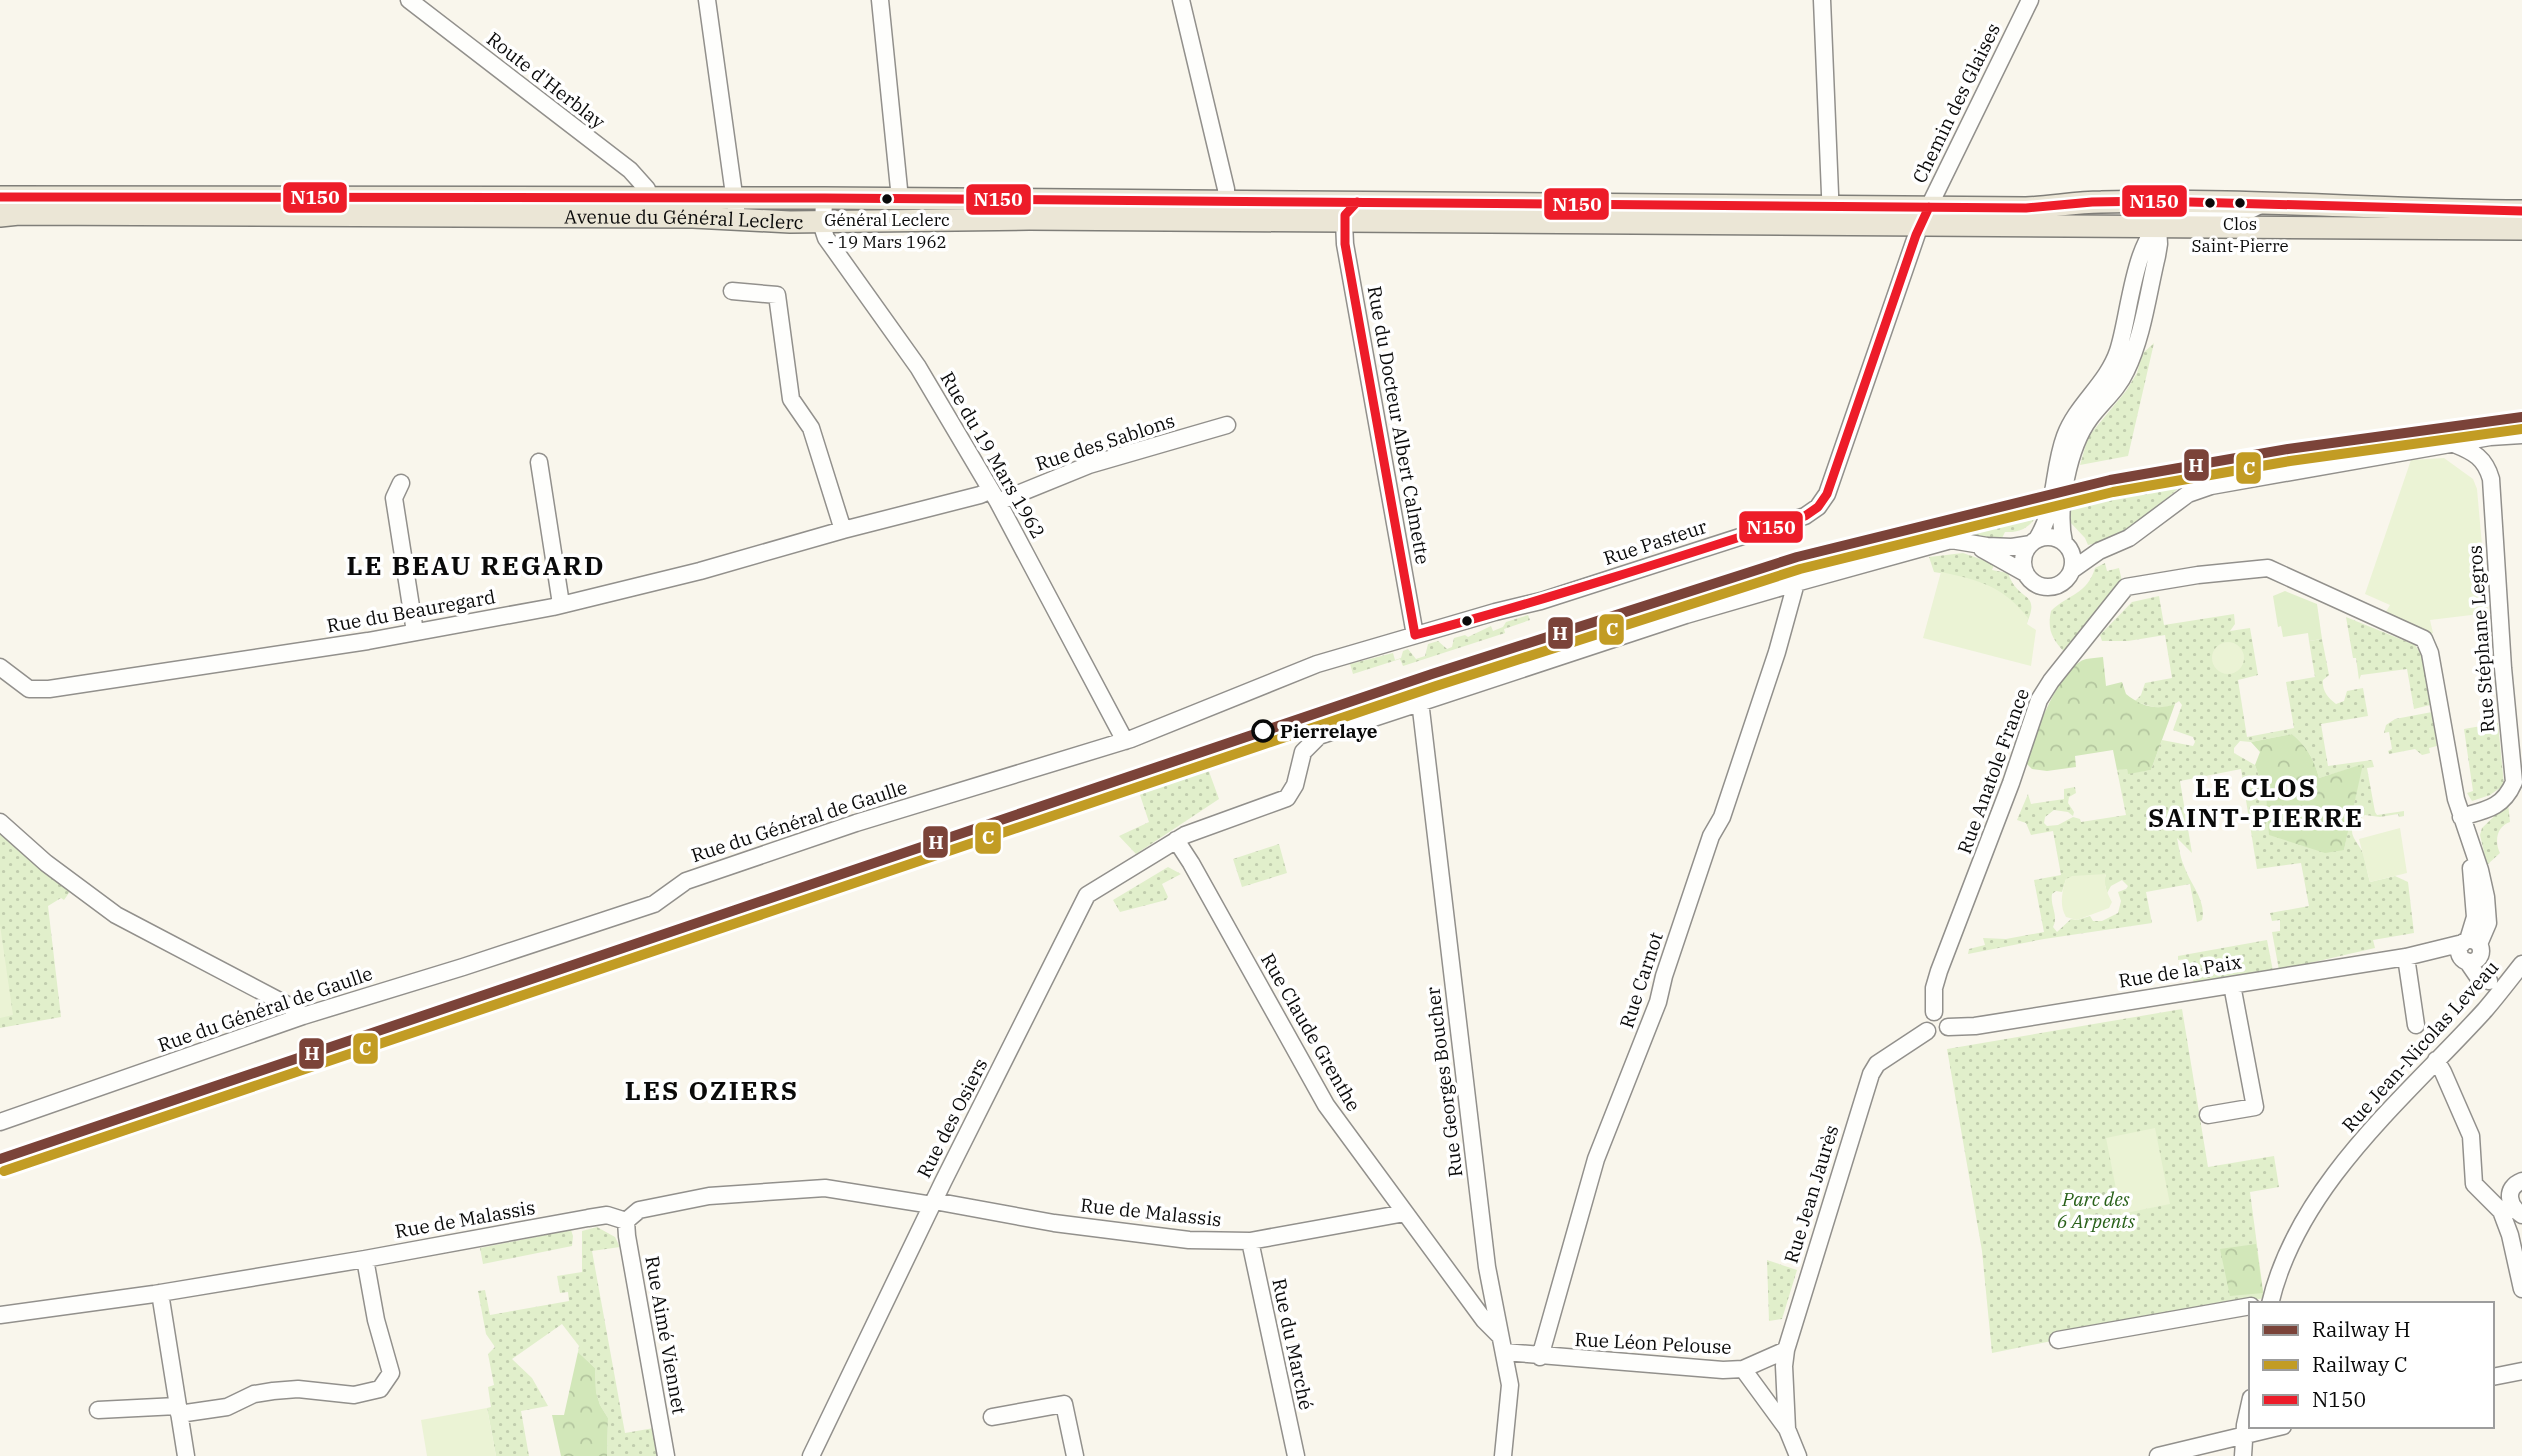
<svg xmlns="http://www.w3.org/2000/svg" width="2522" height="1456" viewBox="0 0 2522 1456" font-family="'IBM Plex Serif',serif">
	<defs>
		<pattern id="grass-dots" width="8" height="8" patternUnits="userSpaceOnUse" patternTransform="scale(1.75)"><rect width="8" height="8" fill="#e1efcb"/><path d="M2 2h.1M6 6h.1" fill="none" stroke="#c0ccad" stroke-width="1.8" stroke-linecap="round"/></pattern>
		<pattern id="forest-crowns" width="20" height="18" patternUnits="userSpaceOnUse" patternTransform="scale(1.75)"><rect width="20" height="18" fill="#d2e7b9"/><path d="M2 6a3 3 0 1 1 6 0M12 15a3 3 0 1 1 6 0" fill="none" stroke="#b3c59e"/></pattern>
	</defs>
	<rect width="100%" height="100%" fill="#f9f6ec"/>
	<path fill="url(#grass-dots)" fill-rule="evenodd" d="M2154,343L2128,456L2080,465L2088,437L2126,391L2137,373L2142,354Z
		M2196,476C2166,494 2143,527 2110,540C2103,542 2095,543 2088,545L2085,538L2070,522L2071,499Z
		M2044,505C2033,522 2027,533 2005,532L2000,542L1937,530Z
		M1963,553L1992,563L1994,565L1992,570L2008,573C2018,603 2041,590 2027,623L2010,618L1946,574L1934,572L1929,557Z
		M2105,563L2107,571L2119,568L2124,590L2064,652C2052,638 2047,630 2051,611C2068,594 2087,595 2095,568Z
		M2159,596L2164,625L2234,614L2235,624L2230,631L2250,628L2258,675L2238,680L2247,737L2294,728L2286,682L2315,677L2309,641L2322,639L2329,675L2323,680C2322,690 2327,697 2336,704L2344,701L2347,691L2363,688L2368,716L2321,724L2328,766L2372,760L2374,767L2367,768L2375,812L2377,815L2404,811V816L2399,817L2398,814L2380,817L2365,815C2342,831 2355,837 2363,853C2366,862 2367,873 2370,882L2395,876L2408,882L2414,933L2373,940L2375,948L2279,970L2272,932L2280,931V920L2272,921L2270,913L2309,906L2301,863L2257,869L2241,769L2180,781L2192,853L2177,838C2179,847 2180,857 2184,866C2190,884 2207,901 2202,920L2197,922L2190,884L2146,892L2152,923L2044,939L1968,954L1969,949L1985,945L1983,938L2006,939L2044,932L2034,880L2061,875L2053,831L2031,835L2026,823L2017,820L2028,794L2031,804L2064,799V789L2075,787L2076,793L2069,797L2068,803L2074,812L2073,816L2068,812L2054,810L2045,817L2044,823L2047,826L2058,825L2073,817L2080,819L2081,822L2126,815L2117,770L2127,768L2128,773L2151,770L2162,740L2193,746L2195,742L2193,737L2173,730L2182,705L2179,701C2165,712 2150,707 2135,701L2141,695L2145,683L2172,678L2165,635L2128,641H2102L2100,635L2132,602ZM2292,734C2307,747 2314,759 2319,778L2362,765L2344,850L2270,830L2266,796L2255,765L2234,753V748L2240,741L2251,742ZM2106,875L2104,880L2107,893L2111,886L2122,880L2128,886L2126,889L2118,892L2121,901L2118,913L2102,921H2093L2090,916L2077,920L2071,919L2057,932L2053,927C2059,915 2050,907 2052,894L2056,891L2062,892L2066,879Z
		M1528,615L1530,620L1504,629L1505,633L1403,666L1400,659L1353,674L1350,664L1393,653L1395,660L1401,658L1403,651L1408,649L1416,659L1425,656L1428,644L1438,641L1447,649L1452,647L1454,638L1465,635L1468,637L1491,626L1493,631L1503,627L1506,622Z
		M2346,617L2415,645L2423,657L2430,705L2414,709L2407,669L2361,675L2359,680L2356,658H2353Z
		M2432,712L2437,746L2429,748L2430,753L2422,755L2415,749L2389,754L2388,751L2392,749L2389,732L2384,733L2386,725L2395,719Z
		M2498,723L2504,785L2490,795L2472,801L2467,793L2473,791L2464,729Z
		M1207,766L1219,799L1136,854L1119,836L1149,822L1139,792Z
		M2508,803L2510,822C2497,826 2494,841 2500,853L2487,865L2480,835L2482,828Z
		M0,833L71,890L64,900L61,898L48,906L61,1017L0,1028Z
		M1279,844L1287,873L1242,887L1233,859Z
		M1168,867L1181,874L1162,884L1168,897L1166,900L1120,912L1113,900Z
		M2267,940L2273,971L2194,983L2192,976L2190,975L2187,959L2178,960V956Z
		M2182,1009L2208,1167L2274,1156L2279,1187L2250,1192L2264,1298L1992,1353L1982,1251L1947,1049Z
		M597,1227L615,1237L620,1247L592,1251L625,1433L654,1428L658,1456H607L608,1418L600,1405L596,1392L595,1368L578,1352L579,1346L562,1324L512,1359L532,1378L548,1406L521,1411L529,1456H496L487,1408L491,1407L488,1387L494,1385L488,1354L495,1347L486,1334L478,1291L485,1290L490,1315L569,1301L568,1292L560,1293L557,1276L582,1272V1231Z
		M571,1230L573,1236L572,1246L483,1264L480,1248Z
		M1767,1260L1797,1270L1782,1319L1769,1321Z"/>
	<path fill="url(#forest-crowns)" d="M2103,657L2106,686L2122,682L2126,694C2141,706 2156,711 2175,704L2151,770L2128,774L2127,769L2117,770L2113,750L2075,756L2076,767L2047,771L2032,769L2026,763L2027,756C2036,733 2060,666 2086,659C2091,658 2097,658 2103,657Z
		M2292,734C2307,747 2314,759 2319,778L2363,764L2344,850L2325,853L2269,835L2266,796L2255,765L2260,752L2251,742Z
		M2256,1244L2263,1293L2230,1296L2220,1249Z
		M578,1352L595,1368L596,1392L600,1405L608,1418L607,1456H561L552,1415H564Z"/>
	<path fill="#e1efcb" d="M2285,591L2317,604L2322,639L2309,641L2308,633L2283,637L2281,626L2278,627L2273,596Z"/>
	<path fill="#ebf3d5" d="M2444,458L2473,479L2477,489L2488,613L2430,620L2433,633L2426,636L2384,615L2390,605L2365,594L2411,460Z
		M1941,572C1979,580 2003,586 2028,618L2027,624L2036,630L2031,666L1923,638Z
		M2212 658a16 16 0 1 1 32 0a16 16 0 1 1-32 0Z
		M2400,828L2407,873L2370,882L2359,839Z
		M2106,874C2103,884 2107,893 2112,902L2109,908L2077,920L2066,917C2059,905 2062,892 2066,879L2072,876Z
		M0,925L13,1015L0,1018Z
		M2155,1128L2170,1204L2121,1214L2106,1138Z
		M487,1408L496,1456H427L421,1420Z"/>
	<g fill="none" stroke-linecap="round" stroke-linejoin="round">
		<g stroke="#92908c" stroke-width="19">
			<path id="minor" d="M409,0L630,170L647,189L648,208
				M707,0L736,209
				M880,0L900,199
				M1181,0L1226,189L1227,211
				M1822,0L1831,218
				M824,198L823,229L826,238L918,367L998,502L1125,741
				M1348,211L1344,222L1345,244L1415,635
				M732,291L777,295L791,399L811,428L843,530
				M2454,444C2474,452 2485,458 2491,479L2503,668L2514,782C2503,808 2486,810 2461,817
				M539,462L561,604
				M401,483L394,498L415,632
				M998,502L1089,465L1227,425
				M2023 562a25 25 0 1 1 50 0a25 25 0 1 1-50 0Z
				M2037,539C2057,507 2052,471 2065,436C2077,404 2107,384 2118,351C2130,315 2133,237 2167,218C2186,207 2215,217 2236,215C2245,214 2253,208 2261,205
				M2064,542C2056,508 2069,446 2090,418C2102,402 2118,389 2126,371C2143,336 2148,293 2157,256L2159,244L2158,226
				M1982,549L2025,573
				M2072,570L2099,551L2129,538L2188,494L2211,486L2490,437L2522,435
				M0,667L29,689H49L368,641L553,607L700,571L843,530L980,495L991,490
				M1420,701L1487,1267L1510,1385L1503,1456
				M0,822L46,863L116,915L291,1007L303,1016
				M1176,840L1191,863L1326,1105L1484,1320L1500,1336
				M2459 951a11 11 0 1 1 22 0a11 11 0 1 1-22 0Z
				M2468,940L2475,917L2471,868
				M2406,957L2416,1025
				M2467,961L2478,977L2489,981
				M1934,1012V988L1939,971L2011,783L2039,700L2051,681L2126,587L2198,575L2268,568L2424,639L2430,653L2456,799L2480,870L2486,897L2488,923L2479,944
				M1948,1027L1975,1026L2406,957L2463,943
				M2436,1060L2443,1072L2471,1136L2474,1184L2501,1211L2510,1235L2522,1289
				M2208,1115L2255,1107L2232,985
				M0,1122L303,1016L463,967L654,904L686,881L856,823L1131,739L1317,664L1495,612L1541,601L1805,516L1818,507L1827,494L1920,225L2030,0
				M2522,1181C2504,1188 2508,1206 2522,1215
				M934,1201L1054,1223L1189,1240L1250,1241L1405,1213
				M626,1221L627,1236L666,1456
				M1250,1241L1296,1456
				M160,1293L186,1456
				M2270,1304C2298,1184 2407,1096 2485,1010C2498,995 2510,979 2522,964
				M0,1315L154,1294L365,1259L588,1218L607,1215L626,1221L639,1210L709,1196L825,1188L932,1205
				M2058,1340L2251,1306
				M1504,1352L1723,1370L1743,1369L1787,1429L1798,1456
				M1540,1357L1596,1159L1658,1002L1664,976L1711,836L1722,817L1777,652L1796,583
				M1743,1369L1786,1350
				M2492,1377L2522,1371
				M98,1410L177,1406
				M179,1414L227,1407L254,1394L273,1391L298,1389L354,1395L380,1389L391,1373L376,1320L365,1259
				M992,1417L1064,1404L1075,1456
				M1787,1429L1784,1366L1786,1350L1871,1074L1877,1064L1927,1031
				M811,1456L943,1182L1087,895L1185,835L1287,798L1295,785L1303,752L1319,736L1686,615L1796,583L1951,540L1987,546L2012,547L2031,544
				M2158,1456L2283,1426
				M2243,1456L2245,1425L2251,1398"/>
		</g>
		<g stroke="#7f7e79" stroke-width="24">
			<g id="major">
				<path d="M0,197L824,198L2026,208C2051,207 2076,202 2101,202C2241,198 2382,210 2522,211"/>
				<path id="s1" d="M0,216L19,214L693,217L790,222L1029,219L2522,229"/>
			</g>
		</g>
		<use href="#minor" stroke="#fefefc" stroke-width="16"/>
		<use href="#major" stroke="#ebe6d6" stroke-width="21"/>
		<g stroke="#fff" stroke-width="14">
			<path id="bus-1" d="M0,197L824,198L2026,208L2092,202L2154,201L2522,211
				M1357,202L1345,215V244L1415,635
				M1415,635C1546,600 1676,558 1805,516L1818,507L1827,494L1916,235L1929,207"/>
		</g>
		<use href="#bus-1" stroke="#ed1c29" stroke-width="9"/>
		<g stroke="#fff" stroke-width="16">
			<path id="rail-1" d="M0,1159L1432,674L1797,557L2110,480L2288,449L2522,417"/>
		</g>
		<g stroke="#fff" stroke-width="16">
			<path id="rail-2" d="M4,1171L1436,686L1800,569L2113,492L2290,461L2522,429"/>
		</g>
		<use href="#rail-1" stroke="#7b4339" stroke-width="10"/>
		<use href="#rail-2" stroke="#c29c24" stroke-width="10"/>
	</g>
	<g fill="#0a0a0a" stroke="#fff" stroke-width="2.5">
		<circle cx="887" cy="199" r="6"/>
		<circle cx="2210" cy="203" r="6"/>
		<circle cx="2240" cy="203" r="6"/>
		<circle cx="1467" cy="621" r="6"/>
	</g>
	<circle fill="#fff" stroke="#0a0a0a" stroke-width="3.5" cx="1263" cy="731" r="10"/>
	<g text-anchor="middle" stroke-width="7" stroke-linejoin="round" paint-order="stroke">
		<g font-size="17" fill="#0a0a0a" stroke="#fff">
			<text x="887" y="226">Général Leclerc<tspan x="887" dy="22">- 19 Mars 1962</tspan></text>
			<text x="2240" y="230">Clos<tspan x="2240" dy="22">Saint-Pierre</tspan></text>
		</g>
		<g font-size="19" fill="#0a0a0a" stroke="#fff">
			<text transform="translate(546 80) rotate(38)" y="7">Route d'Herblay</text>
			<text transform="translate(1956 103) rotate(-64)" y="7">Chemin des Glaises</text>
			<text dy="7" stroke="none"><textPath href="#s1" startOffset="684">Avenue du Général Leclerc</textPath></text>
			<text transform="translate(1399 425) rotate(80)" y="7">Rue du Docteur Albert Calmette</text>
			<text transform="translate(1105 442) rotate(-18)" y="7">Rue des Sablons</text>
			<text transform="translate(993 455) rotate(60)" y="7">Rue du 19 Mars 1962</text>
			<text transform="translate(1655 542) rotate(-18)" y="7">Rue Pasteur</text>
			<text transform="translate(411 611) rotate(-10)" y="7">Rue du Beauregard</text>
			<text transform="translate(2481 639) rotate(-94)" y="7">Rue Stéphane Legros</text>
			<text transform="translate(1993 771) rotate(-70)" y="7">Rue Anatole France</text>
			<text transform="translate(799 821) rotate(-18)" y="7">Rue du Général de Gaulle</text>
			<text transform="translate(2180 971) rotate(-9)" y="7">Rue de la Paix</text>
			<text transform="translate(1641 980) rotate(-72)" y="7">Rue Carnot</text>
			<text transform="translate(265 1009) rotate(-19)" y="7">Rue du Général de Gaulle</text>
			<text transform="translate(1311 1032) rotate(60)" y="7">Rue Claude Grenthe</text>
			<text transform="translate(2420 1046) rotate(-48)" y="7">Rue Jean-Nicolas Leveau</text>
			<text transform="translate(1444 1082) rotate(-97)" y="7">Rue Georges Boucher</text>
			<text transform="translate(952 1118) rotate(-63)" y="7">Rue des Osiers</text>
			<text transform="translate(1811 1194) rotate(-73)" y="7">Rue Jean Jaurès</text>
			<text transform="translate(1151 1212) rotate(6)" y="7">Rue de Malassis</text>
			<text transform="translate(465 1219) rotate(-10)" y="7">Rue de Malassis</text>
			<text transform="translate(666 1335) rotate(80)" y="7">Rue Aimé Viennet</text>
			<text transform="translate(1653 1343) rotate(3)" y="7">Rue Léon Pelouse</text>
			<text transform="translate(1293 1344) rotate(78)" y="7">Rue du Marché</text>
		</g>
		<g font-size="19" font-weight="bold" fill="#0a0a0a" stroke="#fff" text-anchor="start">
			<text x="1280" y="738">Pierrelaye</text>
		</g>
		<g font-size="19" font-style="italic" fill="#29611a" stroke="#fff">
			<text x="2096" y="1206">Parc des<tspan x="2096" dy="22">6 Arpents</tspan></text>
		</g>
		<g font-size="26" font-weight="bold" letter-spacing="2" fill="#0a0a0a" stroke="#fff">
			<text x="476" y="575">LE BEAU REGARD</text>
			<text x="2256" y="797">LE CLOS<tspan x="2256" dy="30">SAINT-PIERRE</tspan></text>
			<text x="712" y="1100">LES OZIERS</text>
		</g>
	</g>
	<g stroke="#fff" stroke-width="2.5">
		<rect x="282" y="181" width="66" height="33" rx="7" fill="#ed1c29"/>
		<rect x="965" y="183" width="67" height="33" rx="7" fill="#ed1c29"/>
		<rect x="2121" y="184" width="67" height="34" rx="7" fill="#ed1c29"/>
		<rect x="1543" y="187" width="67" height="34" rx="7" fill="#ed1c29"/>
		<rect x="2183" y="448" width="27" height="34" rx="7" fill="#7b4339"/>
		<rect x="2235" y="451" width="27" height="34" rx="7" fill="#c29c24"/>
		<rect x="1738" y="510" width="66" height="34" rx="7" fill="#ed1c29"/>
		<rect x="1598" y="613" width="27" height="33" rx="7" fill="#c29c24"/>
		<rect x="1547" y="616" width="27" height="34" rx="7" fill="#7b4339"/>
		<rect x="974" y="821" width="28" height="34" rx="7" fill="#c29c24"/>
		<rect x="922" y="825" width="27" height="34" rx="7" fill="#7b4339"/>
		<rect x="352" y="1032" width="27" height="33" rx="7" fill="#c29c24"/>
		<rect x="298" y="1037" width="27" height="33" rx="7" fill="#7b4339"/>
	</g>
	<g font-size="19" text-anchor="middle" font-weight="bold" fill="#fff">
		<text x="315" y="204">N150</text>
		<text x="998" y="206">N150</text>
		<text x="2154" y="208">N150</text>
		<text x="1577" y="211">N150</text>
		<text x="2196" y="472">H</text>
		<text x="2249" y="475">C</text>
		<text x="1771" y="534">N150</text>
		<text x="1612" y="636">C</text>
		<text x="1560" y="640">H</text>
		<text x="988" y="844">C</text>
		<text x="936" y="849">H</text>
		<text x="365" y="1055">C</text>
		<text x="312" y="1060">H</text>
	</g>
	<rect x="2249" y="1302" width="245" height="126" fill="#ffffff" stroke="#9d9d9d" stroke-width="2"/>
	<rect x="2263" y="1325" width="35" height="10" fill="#7b4339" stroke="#9d9d9d" stroke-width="2"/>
	<text x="2312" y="1337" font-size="21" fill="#0a0a0a">Railway H</text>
	<rect x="2263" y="1360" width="35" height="10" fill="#c29c24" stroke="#9d9d9d" stroke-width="2"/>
	<text x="2312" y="1372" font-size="21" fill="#0a0a0a">Railway C</text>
	<rect x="2263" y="1395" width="35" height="10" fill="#ed1c29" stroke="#9d9d9d" stroke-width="2"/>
	<text x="2312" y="1407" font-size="21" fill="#0a0a0a">N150</text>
</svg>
